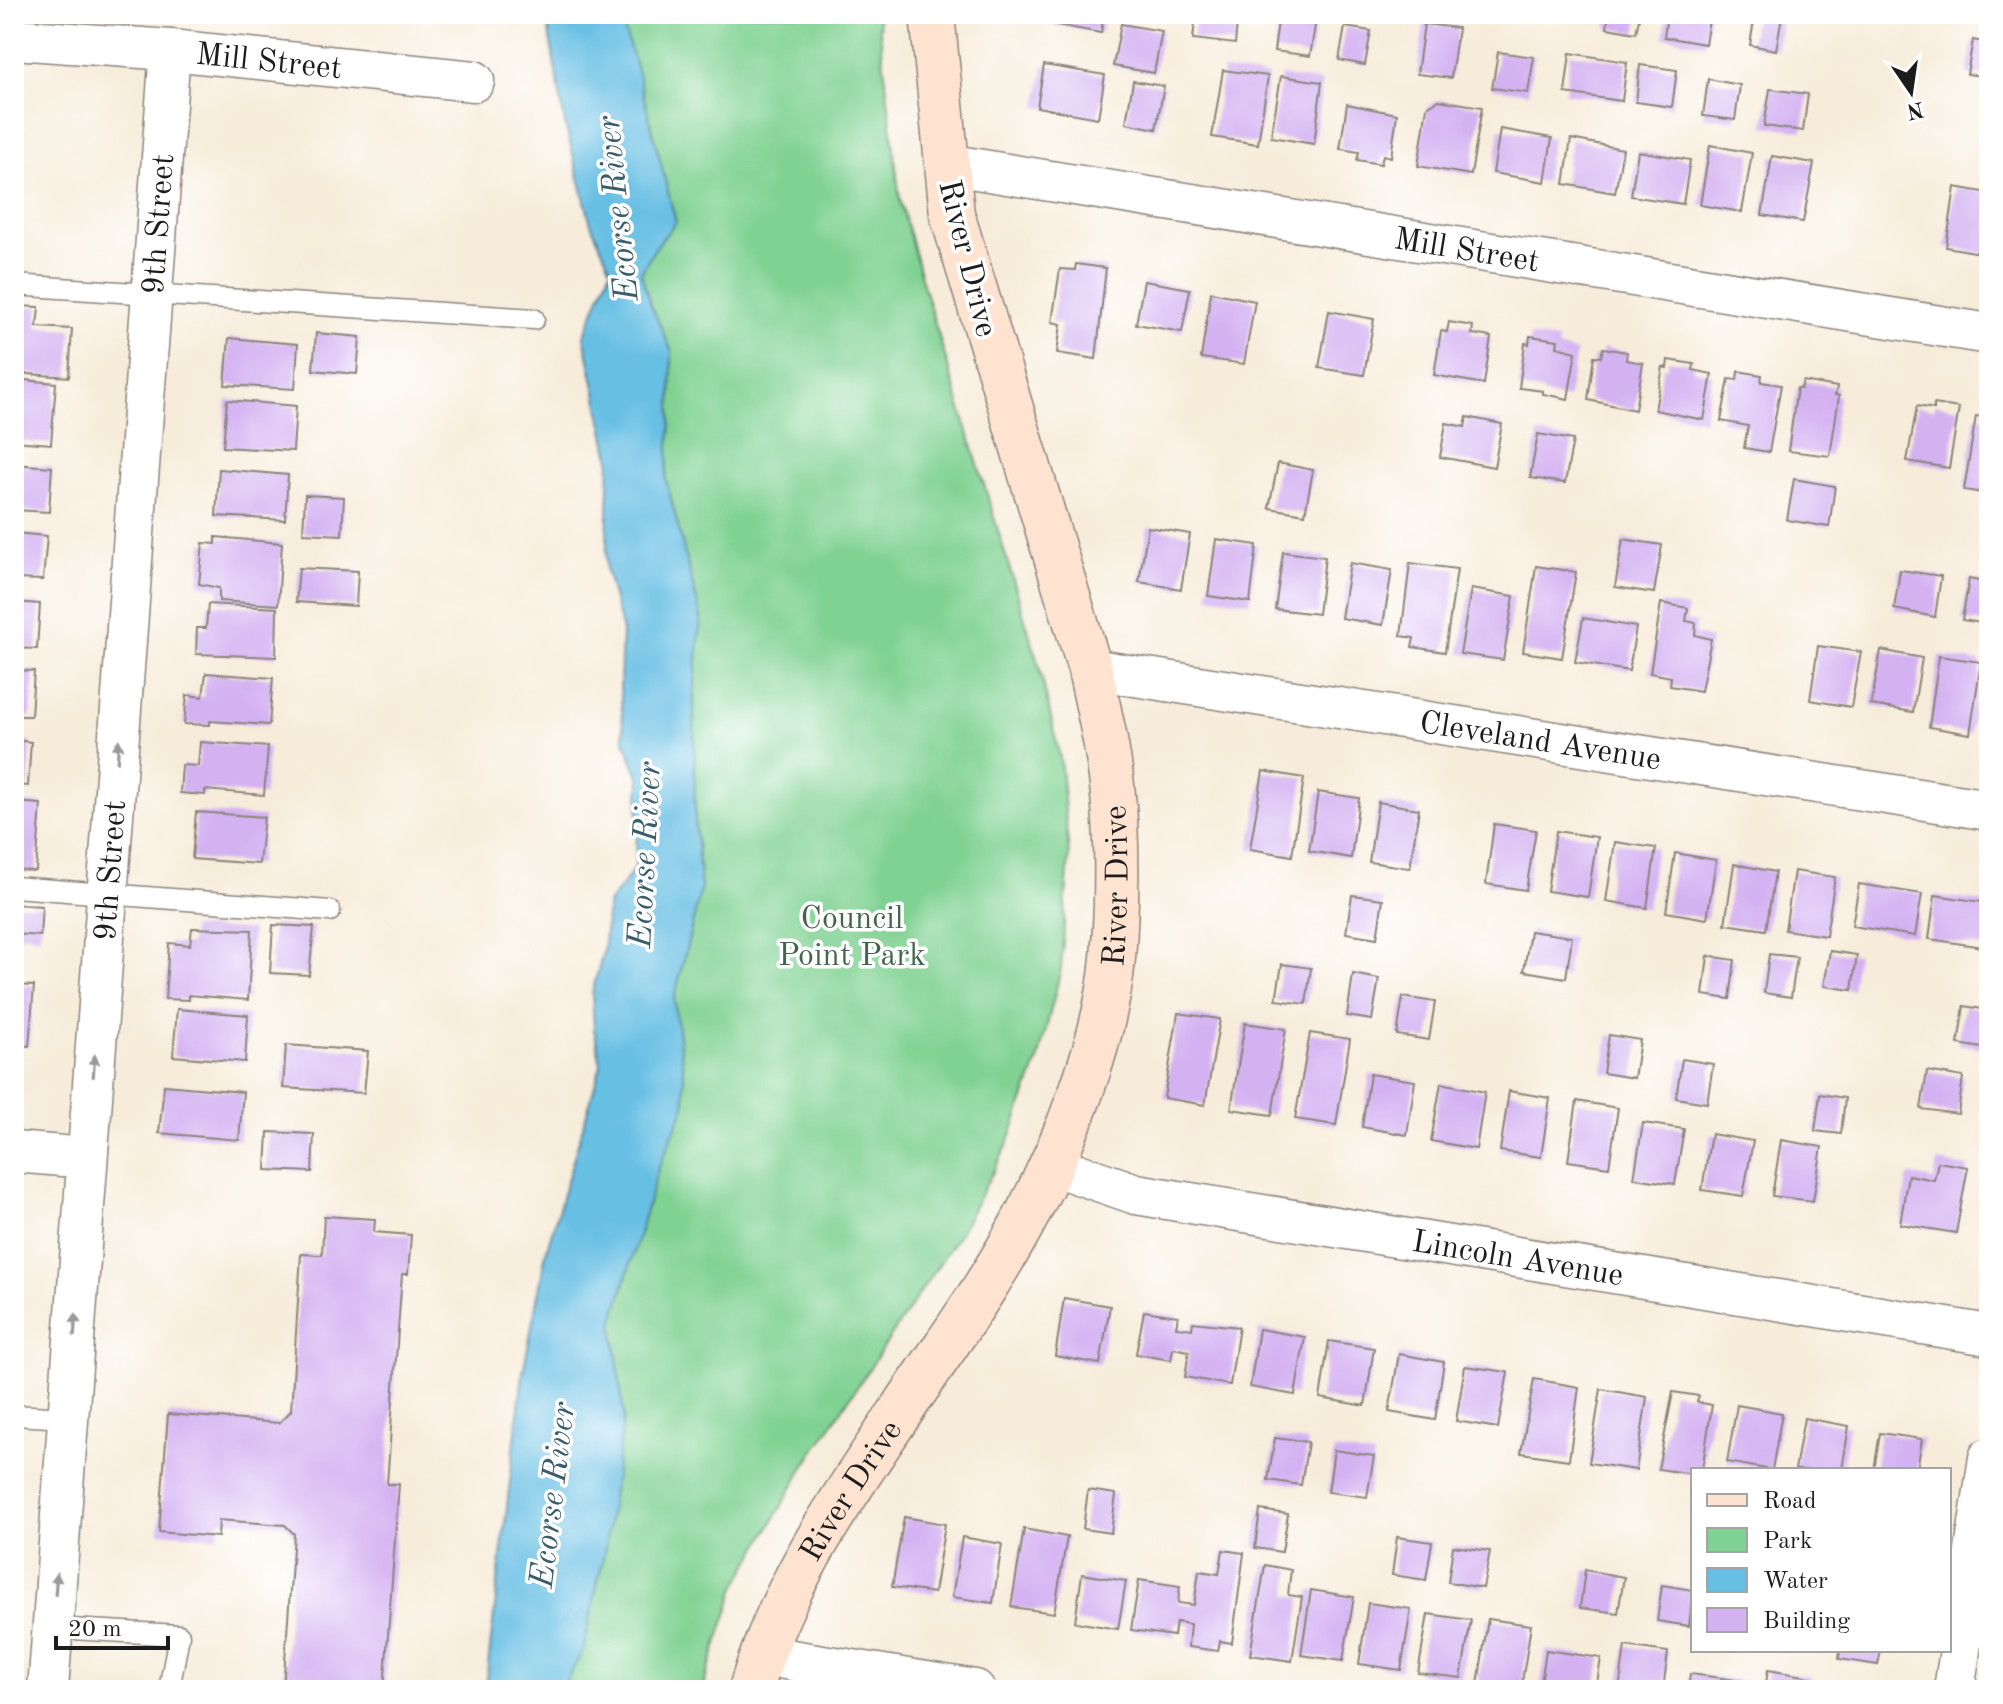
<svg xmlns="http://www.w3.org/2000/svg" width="2003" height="1704" viewBox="0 0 2003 1704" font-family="'Old Standard TT',serif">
	<rect width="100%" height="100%" fill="#fff"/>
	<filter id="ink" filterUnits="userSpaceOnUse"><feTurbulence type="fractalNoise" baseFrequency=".0125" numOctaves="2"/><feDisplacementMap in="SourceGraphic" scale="16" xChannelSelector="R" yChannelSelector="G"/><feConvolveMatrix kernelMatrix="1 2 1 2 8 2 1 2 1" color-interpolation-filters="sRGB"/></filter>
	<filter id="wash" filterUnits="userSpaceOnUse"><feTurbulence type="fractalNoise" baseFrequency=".006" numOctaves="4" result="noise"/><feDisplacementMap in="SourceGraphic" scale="32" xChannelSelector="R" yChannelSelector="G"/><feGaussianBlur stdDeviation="1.8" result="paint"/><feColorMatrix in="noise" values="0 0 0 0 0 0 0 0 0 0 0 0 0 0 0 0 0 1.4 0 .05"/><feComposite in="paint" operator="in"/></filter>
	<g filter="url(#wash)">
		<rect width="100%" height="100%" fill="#f7ecda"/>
		<path fill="#80d293" stroke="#4e7758" stroke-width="2" d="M598,14H878L900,200L922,281L1039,665L1060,758L1069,855L1061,969L1038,1061L1007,1146L959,1234L803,1468L736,1587L702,1690H527L651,826Z"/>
		<path fill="#67bfe4" stroke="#426e80" stroke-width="2" d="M546,14H619L636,66L676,222L655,248L641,273L650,303L672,352L671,425L666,479L701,617L694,694L695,821L701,888L674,1000L684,1075L685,1106L658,1169L613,1323L624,1416L604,1554L583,1651L566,1681L567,1690H485L523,1373L546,1252L601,1065L594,1029L592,993L603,952L608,904L635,868L640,779L624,739L620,686L622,631L606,570L610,458L584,336L611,269L591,224L565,124Z"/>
		<g id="blocks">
			<path fill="#d4b2f2" d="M1041,14H1104L1101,33L1040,22Z
				M1196,14H1238L1235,44L1193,39Z
				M1279,14H1317L1310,56L1274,51Z
				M1609,14H1640L1636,33L1607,28Z
				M1667,14H1710L1705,44L1664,37Z
				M1755,14L1782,16L1776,50L1750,45Z
				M1121,24L1162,31L1154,73L1113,66Z
				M1424,24L1458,28L1451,78L1417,74Z
				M1345,27L1371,31L1365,65L1339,60Z
				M1973,40L1989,43V77L1967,74Z
				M1498,52L1534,57L1528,93L1492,88Z
				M1570,53L1627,62L1622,101L1565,93Z
				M1044,65L1105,75L1098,118L1037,107Z
				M1640,65L1677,70L1672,107L1636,102Z
				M1223,70L1268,76L1258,144L1212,137Z
				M1281,76L1322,82L1314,144L1271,137Z
				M1708,79L1740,85L1735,120L1703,116Z
				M1133,81L1164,86L1156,129L1126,123Z
				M1770,89L1808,94L1803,131L1764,126Z
				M1439,100L1482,107L1471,175L1418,166L1427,107Z
				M1347,104L1397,114L1391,157L1383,155L1381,164L1357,160L1359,152L1340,149Z
				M1500,129L1552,138L1545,182L1493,173Z
				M1571,139L1623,149L1615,193L1564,184Z
				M1710,145L1752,153L1742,212L1700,205Z
				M1638,151L1690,160L1683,204L1631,196Z
				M1772,156L1814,163L1803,222L1762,215Z
				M1955,187L1989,193V237L1986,254L1946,247Z
				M1076,264L1106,268L1096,359L1057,353L1061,324L1052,322L1060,269L1075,270Z
				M1144,281L1190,289L1182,332L1136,324Z
				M1211,292L1255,301L1244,364L1201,358Z
				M14,306L39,307L37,327L72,329L69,377L14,373Z
				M1329,311L1374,319L1364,375L1319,368Z
				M1449,322L1473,326L1472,334L1491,337L1484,384L1434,375L1441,331L1447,332Z
				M316,333L360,337L357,374L313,370Z
				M1530,336L1558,340L1557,347L1576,352L1568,399L1543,394V391L1519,388L1525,343L1529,344Z
				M229,338L298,344L295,389L225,385Z
				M1603,348L1627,352L1626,360L1643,363L1635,410L1588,400L1594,356L1601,357Z
				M1668,360L1694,364L1693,370L1712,374L1704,420L1655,410L1663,367L1667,368Z
				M1738,371L1762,375L1761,382L1781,385L1769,452L1744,448L1748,426L1721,421L1729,379L1737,380Z
				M14,379L56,383L51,444L14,441Z
				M1803,381L1837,387L1835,395L1839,396L1830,456L1788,451L1797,388L1801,389Z
				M227,400L296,406L293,451L223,447Z
				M1934,404L1959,408L1949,468L1907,461L1917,406L1934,409Z
				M1976,416L1989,418V474L1987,473L1984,493L1964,490Z
				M1467,417L1502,424L1494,467L1440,457L1446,423L1465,427Z
				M1538,434L1573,440L1565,483L1530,478Z
				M1278,463L1313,470L1305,514L1269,508Z
				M14,464L52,467L49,512L14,510Z
				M219,469L288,475L285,520L216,516Z
				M1794,479L1835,486L1829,527L1787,520Z
				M305,495L344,497L342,535L303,533Z
				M1148,527L1190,534L1181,589L1139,582Z
				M14,533L47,536L43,580L14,579Z
				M216,537L282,543L278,605L219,601V588L199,584L203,543L216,544Z
				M1216,539L1257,545L1250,602L1208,596Z
				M1623,539L1662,545L1654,593L1615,587Z
				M1283,552L1325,557L1318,614L1275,609Z
				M1350,563L1392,570L1383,625L1341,618Z
				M1410,563L1457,569L1445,652L1412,647L1414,638L1401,636Z
				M1536,566L1576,572L1562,658L1523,652Z
				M299,568L358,571L356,606L296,602Z
				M1900,570L1941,576L1935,617L1894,609Z
				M1969,579L1989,583V624L1962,620Z
				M1471,589L1514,596L1503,660L1460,654Z
				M14,602L40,604L37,649L14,648Z
				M1661,603L1688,608L1686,621L1696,623L1695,635L1711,639L1701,691L1670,686L1671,677L1650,673Z
				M208,604L277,608L276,657L196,654L197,628H206Z
				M1583,618L1636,627L1629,671L1575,662Z
				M1818,646L1861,652L1851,707L1810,700Z
				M1881,650L1922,658L1913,712L1871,705Z
				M1939,656L1981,662L1970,734L1929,727Z
				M14,670L34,671L31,716H14Z
				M206,673L273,678L269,725L210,721V725L184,724L187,695L203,697Z
				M14,740L31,742L28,786L14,785Z
				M200,742L268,747L264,795L205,790V795L180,793L182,765L198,766Z
				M1263,771L1304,778L1292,856L1250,849Z
				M1318,792L1359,798L1351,858L1309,851Z
				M14,802L41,804L36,871L14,870Z
				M1378,802L1419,809L1410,868L1369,862Z
				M196,812L264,817L259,864L192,859Z
				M1494,824L1536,830L1526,890L1486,884Z
				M1556,831L1597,837L1588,897L1547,891Z
				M1615,842L1656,848L1647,908L1606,901Z
				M1675,853L1716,860L1707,919L1666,912Z
				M1734,864L1775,872L1766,930L1725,924Z
				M1794,871L1835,877L1826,936L1785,930Z
				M1859,884L1922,894L1915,936L1852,926Z
				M1352,895L1383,899L1377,938L1346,933Z
				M1935,895L1989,903V948L1929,939Z
				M14,904L42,906L40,936L14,934Z
				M273,925L314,927L309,975L270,973Z
				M192,928L252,930L248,1000L189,995V1000L165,999L169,943L190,945Z
				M1530,931L1572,937L1566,978L1524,971Z
				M1830,951L1857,955L1852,990L1824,986Z
				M1769,954L1797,957L1791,997L1764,993Z
				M1708,956L1735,960L1730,999L1703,995Z
				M1282,964L1311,968L1306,1004L1276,1000Z
				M1353,974L1379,979L1372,1020L1347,1016Z
				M14,985L34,986L29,1046L14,1045Z
				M1403,997L1435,1002L1429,1040L1397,1035Z
				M1964,1006L1989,1010V1049L1958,1044Z
				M177,1009L248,1015L245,1062L173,1056Z
				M1178,1013L1220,1019L1205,1105L1164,1098Z
				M1245,1023L1286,1029L1272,1115L1231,1109Z
				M1310,1033L1350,1039L1336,1125L1295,1119Z
				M1609,1035L1640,1040L1634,1078L1603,1073Z
				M286,1045L368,1051L364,1093L283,1088Z
				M1682,1059L1713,1064L1707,1103L1676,1098Z
				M1927,1071L1963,1077L1958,1114L1921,1109Z
				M1370,1074L1415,1081L1407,1135L1362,1127Z
				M1441,1083L1485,1092L1476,1149L1431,1141Z
				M164,1085L243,1092L239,1140L159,1133Z
				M1509,1091L1550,1098L1541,1157L1500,1151Z
				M1820,1094L1845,1098L1841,1134L1815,1131Z
				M1577,1101L1618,1108L1609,1167L1568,1161Z
				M1643,1123L1684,1129L1675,1184L1634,1178Z
				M268,1132L314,1134L312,1172L266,1170Z
				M1711,1134L1753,1141L1743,1196L1702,1190Z
				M1781,1140L1822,1147L1813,1201L1772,1196Z
				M1938,1162L1968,1167L1956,1233L1900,1224L1908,1175L1934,1180Z
				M324,1216L375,1219L374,1232L411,1235L408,1274H402L387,1484H399L384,1690H283L294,1534L285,1525L219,1520L218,1537L159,1532L168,1414L279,1423L291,1411L301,1254L322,1255Z
				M1064,1298L1110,1306L1100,1364L1055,1356Z
				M1144,1311L1178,1316L1176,1327L1192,1329L1193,1322L1239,1327L1230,1385L1185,1377L1189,1351L1173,1348L1171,1360L1136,1354Z
				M1259,1329L1305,1337L1295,1395L1250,1387Z
				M1329,1341L1374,1348L1365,1406L1320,1398Z
				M1399,1354L1444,1362L1435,1420L1389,1412Z
				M1465,1366L1508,1372L1498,1428L1456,1421Z
				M1534,1379L1579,1387L1569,1460L1521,1453Z
				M1601,1389L1647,1397L1636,1470L1589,1463Z
				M1673,1392L1699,1396L1697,1402L1712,1405L1702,1470H1693V1474L1658,1469Z
				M1737,1405L1782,1413L1772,1470L1727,1462Z
				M1804,1418L1849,1426L1842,1470H1795Z
				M1880,1433L1922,1439L1917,1470H1874Z
				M1275,1438L1308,1442L1301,1485L1268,1480Z
				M1334,1450L1374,1456L1367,1497L1328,1492Z
				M1088,1490L1116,1494L1111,1533L1083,1529Z
				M1260,1510L1288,1514L1282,1552L1255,1548Z
				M904,1517L945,1524L934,1593L892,1587Z
				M1024,1529L1067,1537L1054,1613L1011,1607Z
				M962,1537L1002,1544L993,1603L952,1597Z
				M1397,1537L1432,1542L1426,1580L1392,1575Z
				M1453,1546L1490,1551L1483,1588L1448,1582Z
				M1223,1550L1244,1553L1232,1643L1220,1641L1218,1651L1188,1647L1190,1624L1176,1622L1174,1636L1131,1630L1139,1580L1180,1586L1178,1603L1194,1605L1199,1571L1219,1574Z
				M1265,1565L1291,1570L1288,1595L1302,1597L1292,1661L1250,1655Z
				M1585,1570L1624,1577L1618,1613L1580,1608Z
				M1082,1574L1126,1581L1118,1629L1075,1622Z
				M1662,1585L1693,1590L1689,1626L1657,1621Z
				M1311,1590L1354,1597L1343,1661L1301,1655Z
				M1368,1603L1411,1609L1401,1670L1359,1664Z
				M1428,1614L1471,1620L1461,1678L1418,1673Z
				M1488,1619L1531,1625L1521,1689L1478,1684Z
				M1625,1646L1668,1652L1663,1690H1619Z
				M1546,1650L1601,1658L1596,1690H1540Z
				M1840,1650H1881L1878,1665L1839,1659Z
				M1768,1670L1810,1677L1808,1690H1765Z
				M1690,1674L1745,1681L1744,1690H1688Z"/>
		</g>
	</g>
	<g filter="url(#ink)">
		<use href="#blocks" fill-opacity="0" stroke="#8a847b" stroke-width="2"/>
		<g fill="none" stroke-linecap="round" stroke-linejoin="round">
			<g stroke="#8a847b" stroke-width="23">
				<path id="lane" d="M14,285L534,319
					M14,887L330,911
					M14,1415L68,1418
					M53,1628L179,1635L169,1690"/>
			</g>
			<g stroke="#8a847b" stroke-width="43">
				<g id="street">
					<path id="s1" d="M14,39L170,50L474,81"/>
					<path id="s2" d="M946,164L1989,334"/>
					<path id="s3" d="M1090,669L1989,810"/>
					<path d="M14,1152L87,1158"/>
					<path id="s4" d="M1052,1165L1136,1194L1989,1335"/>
					<path d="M761,1655L975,1690"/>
					<path id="s5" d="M48,1690L170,50"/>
					<path d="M1954,1690L1989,1458"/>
				</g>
			</g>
			<g stroke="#8a847b" stroke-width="47">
				<g id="secondary">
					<path id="s6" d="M751,1690C781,1584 845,1494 906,1404C948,1342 992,1282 1027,1215C1065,1142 1106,1041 1113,958C1117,909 1118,843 1113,795C1109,752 1099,711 1090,669L952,214L932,14"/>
				</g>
			</g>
			<use href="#lane" stroke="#fff" stroke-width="20"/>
			<use href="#street" stroke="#fff" stroke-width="40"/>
			<use href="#secondary" stroke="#fee3d1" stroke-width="44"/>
		</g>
		<defs><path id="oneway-solid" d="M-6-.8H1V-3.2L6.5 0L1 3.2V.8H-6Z" transform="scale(2)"/></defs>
		<g fill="#999">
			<use href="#oneway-solid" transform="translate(118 751) rotate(-86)"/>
			<use href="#oneway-solid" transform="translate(94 1066) rotate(-86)"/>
			<use href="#oneway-solid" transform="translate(75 1325) rotate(-86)"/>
			<use href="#oneway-solid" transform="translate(56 1584) rotate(-86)"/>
		</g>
	</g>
	<g text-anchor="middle" stroke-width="7" stroke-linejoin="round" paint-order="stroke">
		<g font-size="32" fill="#1c1c1c" stroke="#fff">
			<text dy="11" stroke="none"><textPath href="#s1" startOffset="256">Mill Street</textPath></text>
			<text dy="11" stroke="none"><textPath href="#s5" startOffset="1470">9th Street</textPath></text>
			<text dy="11" stroke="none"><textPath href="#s2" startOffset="528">Mill Street</textPath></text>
			<text transform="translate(969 258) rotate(76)" y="11">River Drive</text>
			<text dy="11" stroke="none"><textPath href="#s3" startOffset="456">Cleveland Avenue</textPath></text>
			<text dy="11" stroke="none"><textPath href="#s5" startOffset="822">9th Street</textPath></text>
			<text dy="11" stroke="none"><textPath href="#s6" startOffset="896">River Drive</textPath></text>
			<text dy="11" stroke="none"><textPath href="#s4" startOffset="476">Lincoln Avenue</textPath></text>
			<text dy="11" stroke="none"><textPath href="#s6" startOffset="224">River Drive</textPath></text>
		</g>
		<g font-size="32" fill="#44654c" stroke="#fff">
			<text x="852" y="928">Council<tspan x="852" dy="37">Point Park</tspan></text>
		</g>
		<g font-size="34" font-style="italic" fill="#3a5d6c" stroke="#fff">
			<text transform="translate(616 209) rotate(-96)" y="12">Ecorse River</text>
			<text transform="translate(643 855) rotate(-87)" y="12">Ecorse River</text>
			<text transform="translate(551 1495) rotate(-83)" y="12">Ecorse River</text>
		</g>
	</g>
	<rect width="2003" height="1704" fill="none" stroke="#fff" stroke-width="48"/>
	<rect x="1691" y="1468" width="260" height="184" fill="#ffffff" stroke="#a4a4a4" stroke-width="2"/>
	<rect x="1707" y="1494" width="40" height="12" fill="#fee3d1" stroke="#a4a4a4" stroke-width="2"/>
	<text x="1763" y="1508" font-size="24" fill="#1c1c1c">Road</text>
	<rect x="1707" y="1528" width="40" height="24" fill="#80d293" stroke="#a4a4a4" stroke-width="2"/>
	<text x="1763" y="1548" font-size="24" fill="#1c1c1c">Park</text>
	<rect x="1707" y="1568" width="40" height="24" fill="#67bfe4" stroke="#a4a4a4" stroke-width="2"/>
	<text x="1763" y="1588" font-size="24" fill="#1c1c1c">Water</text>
	<rect x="1707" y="1608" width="40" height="24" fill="#d4b2f2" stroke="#a4a4a4" stroke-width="2"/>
	<text x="1763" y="1628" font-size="24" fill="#1c1c1c">Building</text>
	<g transform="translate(1911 92) rotate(167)" stroke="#ffffff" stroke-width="6" paint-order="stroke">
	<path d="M0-6L14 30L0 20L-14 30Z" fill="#1c1c1c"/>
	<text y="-12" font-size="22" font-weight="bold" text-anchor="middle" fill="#1c1c1c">N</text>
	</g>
	<path d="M56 1636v12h112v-12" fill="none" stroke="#1c1c1c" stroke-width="4"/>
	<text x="68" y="1636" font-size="24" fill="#1c1c1c" stroke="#ffffff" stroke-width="6" paint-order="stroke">20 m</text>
</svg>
